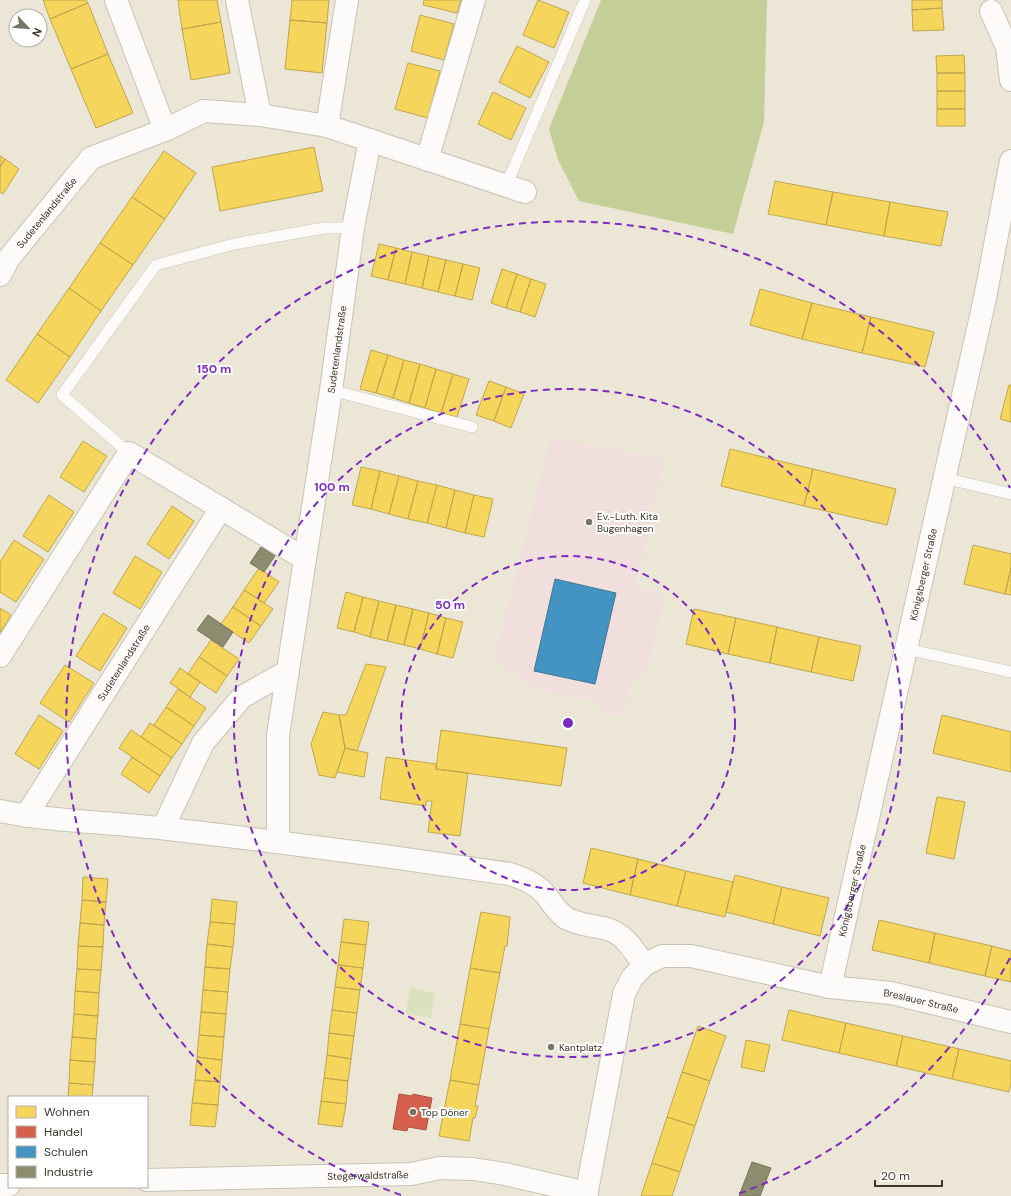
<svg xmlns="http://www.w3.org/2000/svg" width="1011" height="1196" viewBox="0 0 1011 1196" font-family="'DM Sans',sans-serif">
	<rect width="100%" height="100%" fill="#ece6d6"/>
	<path fill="#f0dfdd" d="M551,438L664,458L635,586L665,594L645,677L631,678L622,719L584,698L532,689L495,658Z"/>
	<path fill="#dbe1bd" d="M410,988L435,993L431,1018L406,1013Z"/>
	<path fill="#c4ce97" d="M601,0H767L764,122L733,234L579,201L558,160L549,129Z"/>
	<path fill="#f6d55c" stroke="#bea64d" d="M43,0H86L88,3L50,19Z
		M178,0H217L221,22L182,29Z
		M292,0H329L327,23L290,20Z
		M424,0H461L457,13L423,5Z
		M538,0L569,12L554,48L523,35Z
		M912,0H942V8L912,10Z
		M88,3L108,54L71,69L50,19Z
		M942,8L944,30L913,31L912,10Z
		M420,15L454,24L444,60L411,51Z
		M290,20L327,23L322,73L285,69Z
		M221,22L230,73L191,80L182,29Z
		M517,46L549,62L530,98L499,82Z
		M108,54L133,113L96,128L71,69Z
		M964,55L965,73H937L936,56Z
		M408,63L440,71L428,118L395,109Z
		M937,73H965V91H937Z
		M937,91H965V109H937Z
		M493,92L526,108L511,140L478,124Z
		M937,109H965V126H937Z
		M314,147L323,191L220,211L212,167Z
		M164,151L196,173L165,219L132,197Z
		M0,156L5,159L0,167Z
		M5,159L19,169L3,194L0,192V167Z
		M775,181L833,192L826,225L768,214Z
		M833,192L890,202L884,236L826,225Z
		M132,197L165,219L133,265L100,243Z
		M890,202L948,212L941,246L884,236Z
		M100,243L133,265L101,311L69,288Z
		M379,244L396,248L388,280L371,276Z
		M396,248L412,252L405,284L388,280Z
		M412,252L429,256L422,288L405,284Z
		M429,256L446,260L438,292L422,288Z
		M446,260L463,264L455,296L438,292Z
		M463,264L480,268L472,300L455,296Z
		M502,269L517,274L506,308L491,303Z
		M517,274L531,279L520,312L506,308Z
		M531,279L546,284L535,317L520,312Z
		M69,288L101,311L70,357L37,334Z
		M760,289L812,303L802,339L750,325Z
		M812,303L871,317L862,353L802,339Z
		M871,317L934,332L925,367L862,353Z
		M37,334L70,357L38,403L6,380Z
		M371,350L388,355L376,393L360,389Z
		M388,355L404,360L393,398L376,393Z
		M404,360L420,364L409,403L393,398Z
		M420,364L436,369L425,408L409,403Z
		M436,369L453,374L441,413L425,408Z
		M453,374L469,379L457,417L441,413Z
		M489,381L506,387L494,421L476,415Z
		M1009,385H1011V422L1000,419Z
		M506,387L524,394L511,428L494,421Z
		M83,441L107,456L84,492L60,477Z
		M730,449L813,469L804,506L721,486Z
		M361,467L380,471L371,509L352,505Z
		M813,469L896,489L887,525L804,506Z
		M380,471L399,476L389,514L371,509Z
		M399,476L418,481L408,519L389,514Z
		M418,481L437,485L427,523L408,519Z
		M437,485L455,490L446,528L427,523Z
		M455,490L474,495L465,533L446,528Z
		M49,495L74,512L48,552L23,536Z
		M474,495L493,499L484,537L465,533Z
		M172,506L194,521L169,559L147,544Z
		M14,540L44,559L16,602L0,592V562Z
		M973,545L1011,554V568L1005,594L964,584Z
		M135,556L162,572L140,609L113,593Z
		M259,568L279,582L264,603L244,590Z
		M1011,568V595L1005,594Z
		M244,590L273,609L261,626L233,607Z
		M346,592L363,597L354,632L337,628Z
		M363,597L379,601L370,637L354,632Z
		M379,601L396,605L387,641L370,637Z
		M396,605L413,609L404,645L387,641Z
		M233,607L261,626L249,643L221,624Z
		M0,608L11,615L0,633Z
		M413,609L429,613L420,649L404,645Z
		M694,609L736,618L728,654L686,644Z
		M103,613L127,628L100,671L76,656Z
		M429,613L446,618L437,654L420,649Z
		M446,618L463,622L453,658L437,654Z
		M736,618L777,627L770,663L728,654Z
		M777,627L819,637L811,672L770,663Z
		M819,637L861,646L853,681L811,672Z
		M211,640L239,659L227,676L199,657Z
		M199,657L227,676L216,693L188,674Z
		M366,664L386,667L357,751L345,748L339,715H346Z
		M65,665L94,683L69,722L40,703Z
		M180,668L200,682L190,697L170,683Z
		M178,689L206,708L194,726L166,707Z
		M166,707L194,726L182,744L154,725Z
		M323,712L339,715L345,748L335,778L319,775L311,744Z
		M39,715L63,731L39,769L15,754Z
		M942,715L1011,732V772L933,753Z
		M150,723L182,744L172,758L141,737Z
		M131,730L172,758L160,776L119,748Z
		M441,730L567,748L561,786L436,769Z
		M345,748L368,753L364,777L337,772Z
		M132,757L160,776L149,793L121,774Z
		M386,757L436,764V769L468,773L460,836L428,832L432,801H426V806L380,799Z
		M937,797L965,802L954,859L926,853Z
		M591,848L638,859L630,895L583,883Z
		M638,859L686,871L677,906L630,895Z
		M686,871L733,882L725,917L677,906Z
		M735,875L782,887L773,924L726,912Z
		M83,877L108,879L106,902L82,900Z
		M782,887L829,898L820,936L773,924Z
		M212,899L237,902L235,924L210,922Z
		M82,900L106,902L104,925L80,923Z
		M481,912L510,917L507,946H505L500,973L470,968Z
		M344,919L369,922L366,945L341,942Z
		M879,920L935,933L929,963L872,950Z
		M210,922L235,924L233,947L207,944Z
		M80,923L104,925L103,947L78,946Z
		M935,933L992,946L985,976L929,963Z
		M341,942L366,945L363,968L338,965Z
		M207,944L233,947L230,969L205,967Z
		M78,946L103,947L101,970L77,969Z
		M992,946L1011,951V982L985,976Z
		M338,965L363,968L360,990L335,987Z
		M205,967L230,969L228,992L203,990Z
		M470,968L500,973L489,1029L460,1024Z
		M77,969L101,970L99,993L75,991Z
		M335,987L360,990L357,1013L332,1010Z
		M203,990L228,992L226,1014L201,1012Z
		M75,991L99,993L98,1016L74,1014Z
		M332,1010L357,1013L354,1036L329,1033Z
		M789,1010L846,1023L839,1053L782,1040Z
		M201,1012L226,1014L224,1037L199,1035Z
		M74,1014L98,1016L96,1039L72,1037Z
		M846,1023L903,1036L896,1066L839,1053Z
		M460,1024L489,1029L479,1085L450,1080Z
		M698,1026L726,1036L710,1081L682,1072Z
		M329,1033L354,1036L351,1059L327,1055Z
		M199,1035L224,1037L222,1060L197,1057Z
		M903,1036L959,1049L952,1079L896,1066Z
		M72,1037L96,1039L95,1062L70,1060Z
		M746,1040L770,1045L764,1072L741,1067Z
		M959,1049L1011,1061V1083L1009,1092L952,1079Z
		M327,1055L351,1059L348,1081L324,1078Z
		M197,1057L222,1060L220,1082L195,1080Z
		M70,1060L95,1062L93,1085L69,1083Z
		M682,1072L710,1081L695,1126L667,1117Z
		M324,1078L348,1081L346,1104L321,1101Z
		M195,1080L220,1082L218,1105L192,1103Z
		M450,1080L479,1085L475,1106H478L475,1118H473L469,1141L439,1136Z
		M69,1083L93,1085L92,1097H68Z
		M321,1101L346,1104L342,1127L318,1124Z
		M192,1103L218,1105L215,1127L190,1125Z
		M667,1117L695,1126L680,1172L652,1163Z
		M652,1163L680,1172L672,1196H641Z"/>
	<path fill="#d6604d" stroke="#a85443" d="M399,1094L412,1096L413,1094L432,1098L426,1130L408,1127L407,1131L393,1129Z"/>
	<path fill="#4393c3" stroke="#417795" d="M555,579L616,593L595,684L534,671Z"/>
	<path fill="#8c8c6e" stroke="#74725a" d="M261,547L275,556L264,572L250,563Z
		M208,615L233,632L223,647L197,630Z
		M752,1162L771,1168L760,1196H739Z"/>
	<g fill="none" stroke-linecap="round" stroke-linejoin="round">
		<g stroke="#c7c3b5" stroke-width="12">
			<path id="service" d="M506,186L585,0
				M331,390L472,427
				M129,453L62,395L156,265L234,244L324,228H353
				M944,478L1011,494
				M906,649L1011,672"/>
		</g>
		<g stroke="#c7c3b5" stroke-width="24">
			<g id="minor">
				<path d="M116,0L165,130"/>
				<path d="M237,0L260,115"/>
				<path d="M991,11L1007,47L1011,80"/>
				<path d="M327,126L347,0"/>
				<path d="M427,160L474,0"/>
				<path id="s1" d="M0,275L9,258L91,158L165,130L204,111L260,115L327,126L525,192"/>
				<path d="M0,656L129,453L305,559"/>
				<path d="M0,811C55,822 112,822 168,829C282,842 396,857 510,874C523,878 535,883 544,893C551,901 557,912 566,918C580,926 596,925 610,930C626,936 635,952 644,965"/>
				<path id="s2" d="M26,816L221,508"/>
				<path d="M163,828L203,743L242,697L288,671"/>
				<path id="s3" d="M278,841V735L331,390L353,228L370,140"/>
				<path id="s4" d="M830,987L985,298L1011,161"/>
				<path id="s5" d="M147,1180L411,1174L440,1168L473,1169L505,1174L587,1193"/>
				<path d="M0,1185H9"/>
				<path id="s6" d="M586,1196L624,994L632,978L644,965L662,956H691L830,987L891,993L1011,1022"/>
			</g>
		</g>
		<use href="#service" stroke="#fcfbf9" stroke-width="11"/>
		<use href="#minor" stroke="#fcfbf9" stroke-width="22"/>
	</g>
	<g fill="none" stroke="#7b2cbf" stroke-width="2" stroke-dasharray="7 5">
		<circle cx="568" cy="723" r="167"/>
		<circle cx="568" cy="723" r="334"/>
		<path d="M1010 958A501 501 0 0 1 735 1195M401 1195A501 501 0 1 1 1010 488"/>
	</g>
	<g fill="#7a7467" stroke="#fff" stroke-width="1.5">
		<circle cx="589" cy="522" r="4"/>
		<circle cx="551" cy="1047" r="4"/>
		<circle cx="413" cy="1112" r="4"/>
	</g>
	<g text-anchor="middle" stroke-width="4" stroke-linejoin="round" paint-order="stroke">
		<g font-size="10" fill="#3c372b" stroke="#fff">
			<text dy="4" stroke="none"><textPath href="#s1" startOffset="78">Sudetenlandstraße</textPath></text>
			<text dy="4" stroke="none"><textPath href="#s3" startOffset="496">Sudetenlandstraße</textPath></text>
			<text dy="4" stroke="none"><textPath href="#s4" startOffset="423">Königsberger Straße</textPath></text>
			<text dy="4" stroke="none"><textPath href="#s2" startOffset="182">Sudetenlandstraße</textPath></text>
			<text dy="4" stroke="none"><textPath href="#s4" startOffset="99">Königsberger Straße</textPath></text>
			<text dy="4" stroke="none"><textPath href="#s6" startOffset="525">Breslauer Straße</textPath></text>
			<text dy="4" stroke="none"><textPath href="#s5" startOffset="221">Stegerwaldstraße</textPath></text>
		</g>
		<g font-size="10" fill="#3c372b" stroke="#fff" text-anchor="start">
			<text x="597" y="520">Ev.-Luth. Kita<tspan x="597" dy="12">Bugenhagen</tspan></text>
			<text x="559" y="1051">Kantplatz</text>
			<text x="421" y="1116">Top Döner</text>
		</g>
	</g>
	<circle cx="568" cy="723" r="6" fill="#7b2cbf" stroke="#fff" stroke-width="2"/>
	<g font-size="12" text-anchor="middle" font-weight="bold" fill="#7b2cbf" stroke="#fff" stroke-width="4" stroke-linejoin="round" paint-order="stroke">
		<text x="214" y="373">150 m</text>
		<text x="332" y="491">100 m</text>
		<text x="450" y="609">50 m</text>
	</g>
	<rect x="8" y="1096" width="140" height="92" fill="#ffffff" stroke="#b1afaa"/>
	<rect x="16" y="1106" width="20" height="12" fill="#f6d55c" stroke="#b1afaa"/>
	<text x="44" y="1116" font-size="12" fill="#3c372b">Wohnen</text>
	<rect x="16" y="1126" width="20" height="12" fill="#d6604d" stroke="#b1afaa"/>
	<text x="44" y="1136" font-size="12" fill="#3c372b">Handel</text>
	<rect x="16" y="1146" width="20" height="12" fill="#4393c3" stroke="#b1afaa"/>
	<text x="44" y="1156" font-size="12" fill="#3c372b">Schulen</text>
	<rect x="16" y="1166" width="20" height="12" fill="#8c8c6e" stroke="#b1afaa"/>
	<text x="44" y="1176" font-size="12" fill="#3c372b">Industrie</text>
	<g transform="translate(28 28) rotate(116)"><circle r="19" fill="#ffffff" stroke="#b1afaa"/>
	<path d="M0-3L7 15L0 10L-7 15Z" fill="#7a7467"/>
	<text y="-6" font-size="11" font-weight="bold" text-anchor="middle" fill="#3c372b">N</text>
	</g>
	<path d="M875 1180v6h67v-6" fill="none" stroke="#3c372b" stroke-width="2"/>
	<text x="881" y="1180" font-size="12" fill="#3c372b" stroke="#ffffff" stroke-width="3" paint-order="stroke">20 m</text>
</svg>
